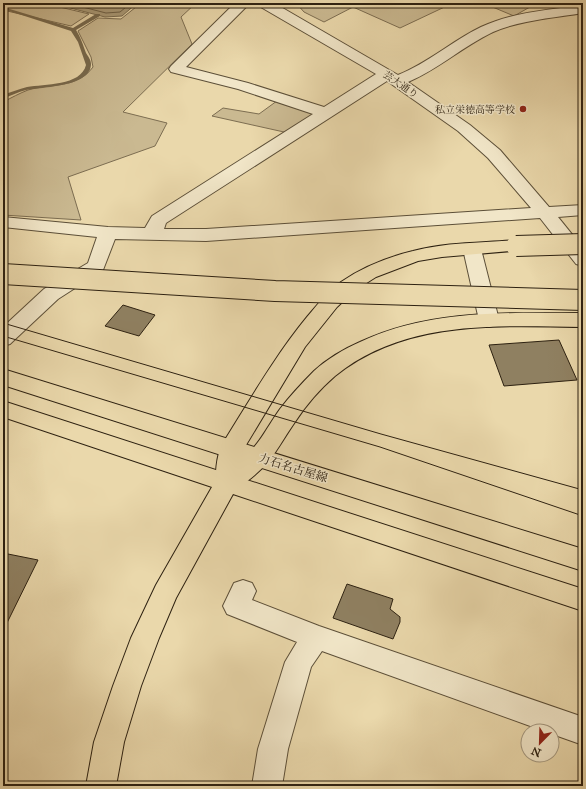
<svg xmlns="http://www.w3.org/2000/svg" width="586" height="789" viewBox="0 0 586 789" font-family="'IM FELL Great Primer','Noto Serif JP',serif">
	<rect width="100%" height="100%" fill="#ead8ab"/>
	<filter id="stains"><feTurbulence type="fractalNoise" baseFrequency=".005" numOctaves="4"/><feColorMatrix values="0 0 0 0 .2 0 0 0 0 .09 0 0 0 0 .02 0 0 0 .5 -.17"/></filter>
	<radialGradient id="worn" r=".72"><stop offset=".6" stop-color="#630" stop-opacity="0"/><stop offset="1" stop-color="#630" stop-opacity=".3"/></radialGradient>
	<path fill="#cab991" stroke="#7c6d51" d="M3,3H43L89,14L71,26L3,10Z
		M141,3H196L181,17L192,44L123,112L167,123L155,146L68,177L81,220L3,215V102C11,98 20,93 28,90C52,83 77,89 93,67L91,57L78,31L98,18L121,19Z
		M296,3H453L400,28L353,7L324,22L304,12Z
		M483,3H537L514,16Z
		M281,98L326,113L293,134L212,116L223,108L259,114Z"/>
	<path fill="#aa9a77" stroke="#786a4e" d="M51,3H137L122,16L105,17Z"/>
	<g fill="none" stroke-linecap="round" stroke-linejoin="round">
		<path stroke="#6c5e44" stroke-width="1" d="M67,3L106,13L120,12L131,3"/>
		<path fill="#786a4e" fill-rule="evenodd" d="M3,7L73,28L96,14H100V16L76,30C81,38 83,45 86,53C88,56 91,60 91,64C91,87 41,87 26,90C18,92 11,96 3,98V95C11,92 19,89 27,87C44,84 81,86 86,65L78,42L71,31L3,9Z"/>
	</g>
	<path fill="#8f8061" stroke="#2d2111" d="M123,305L155,315L139,336L105,326Z
		M559,340L577,380L504,386L489,345Z
		M3,553L38,560L4,629H3Z
		M347,584L393,599L390,609L400,617V622L393,639L333,618Z"/>
	<g fill="none" stroke-linecap="round" stroke-linejoin="round">
		<g stroke="#5c4f38" stroke-width="2">
			<path id="minor" d="M235,3H250L186,67L248,83L324,107L376,74L259,6L257,3H274L398,75C428,63 452,41 481,27C513,12 549,10 583,5V13C553,18 521,20 493,32C463,46 439,69 408,82L470,125L500,150L549,207L583,205V215L558,217L583,248V266L576,264L540,218L206,241L115,239L103,270L58,299L10,344L3,346V327L44,289L88,263L97,237L3,227V217L108,227L145,228L152,216L313,114L238,89L171,72L169,69L171,66ZM387,81L458,131L488,158L531,208L206,229H164L166,223Z
				M472,243L479,245L481,249L499,320L496,325L489,327L482,325L479,320L463,249L465,245Z
				M243,580L252,583L256,591L252,600L319,626L583,717V745L552,734V731H544L322,651L311,667L288,749L282,786H252L258,749L285,662L297,642L227,614L223,606L234,583Z"/>
		</g>
		<g stroke="#2d2111" stroke-width="2">
			<path id="major" d="M3,369L583,549V571L3,385Z
				M3,401L583,589V611L233,494L176,598L159,638L141,686L124,742L116,786H86L94,742L113,686L131,638L156,585L212,487L3,417Z"/>
		</g>
		<g stroke="#2d2111" stroke-width="2">
			<path id="highway" d="M516,240L523,242L525,246L523,250L442,257L418,261L376,277L354,291L337,307L305,347L243,450L241,460C259,446 267,427 280,409C290,396 302,383 314,371C327,359 344,349 360,342C430,309 507,313 583,313V327C498,326 405,319 335,376C320,389 306,405 295,422C277,448 273,462 246,482C235,490 232,494 219,490C213,479 217,453 223,443C250,400 275,356 307,317C318,304 328,291 341,282C363,267 388,257 413,251C447,242 482,243 516,240Z"/>
		</g>
		<use href="#minor" fill="#f1e6c8" fill-rule="evenodd"/>
		<use href="#major" fill="#ead8ab" fill-rule="evenodd"/>
		<use href="#highway" fill="#ead8ab" fill-rule="evenodd"/>
		<path stroke="#2d2111" stroke-width="1" d="M3,323L381,434L583,490
			M3,336L380,447L583,516"/>
		<g stroke="#2d2111" stroke-width="22" stroke-linecap="butt">
			<path id="highway-bridge" d="M516,246L583,244
				M3,274L275,291L583,300"/>
		</g>
		<use href="#highway-bridge" stroke="#ead8ab" stroke-width="20"/>
	</g>
	<circle fill="#8f2418" stroke="#f1e6c8" stroke-width="1.5" cx="523" cy="109" r="4"/>
	<g text-anchor="middle" stroke-width="3" stroke-linejoin="round" paint-order="stroke">
		<g font-size="10" fill="#2d2111" stroke="#f1e6c8">
			<text transform="translate(401 84) rotate(34)" y="4">芸大通り</text>
		</g>
		<g font-size="10" fill="#2d2111" stroke="#f1e6c8" text-anchor="end">
			<text x="515" y="113">私立栄徳高等学校</text>
		</g>
		<g font-size="12" fill="#2d2111" stroke="#f1e6c8">
			<text transform="translate(293 468) rotate(17)" y="4">力石名古屋線</text>
		</g>
	</g>
	<rect width="586" height="789" fill="none" stroke="#ead8ab" stroke-width="16"/>
	<rect x="4" y="4" width="578" height="781" fill="none" stroke="#2d2111" stroke-width="2"/>
	<rect x="8" y="8" width="570" height="773" fill="none" stroke="#2d2111"/>
	<g transform="translate(540 743) rotate(203)"><circle r="19" fill="#f1e6c8" stroke="#a3977f"/>
	<path d="M0-3L7 15L0 10L-7 15Z" fill="#8f2418"/>
	<text y="-6" font-size="11" font-weight="bold" text-anchor="middle" fill="#2d2111">N</text>
	</g>
	<rect width="100%" height="100%" filter="url(#stains)"/>
	<rect width="100%" height="100%" fill="url(#worn)"/>
</svg>
